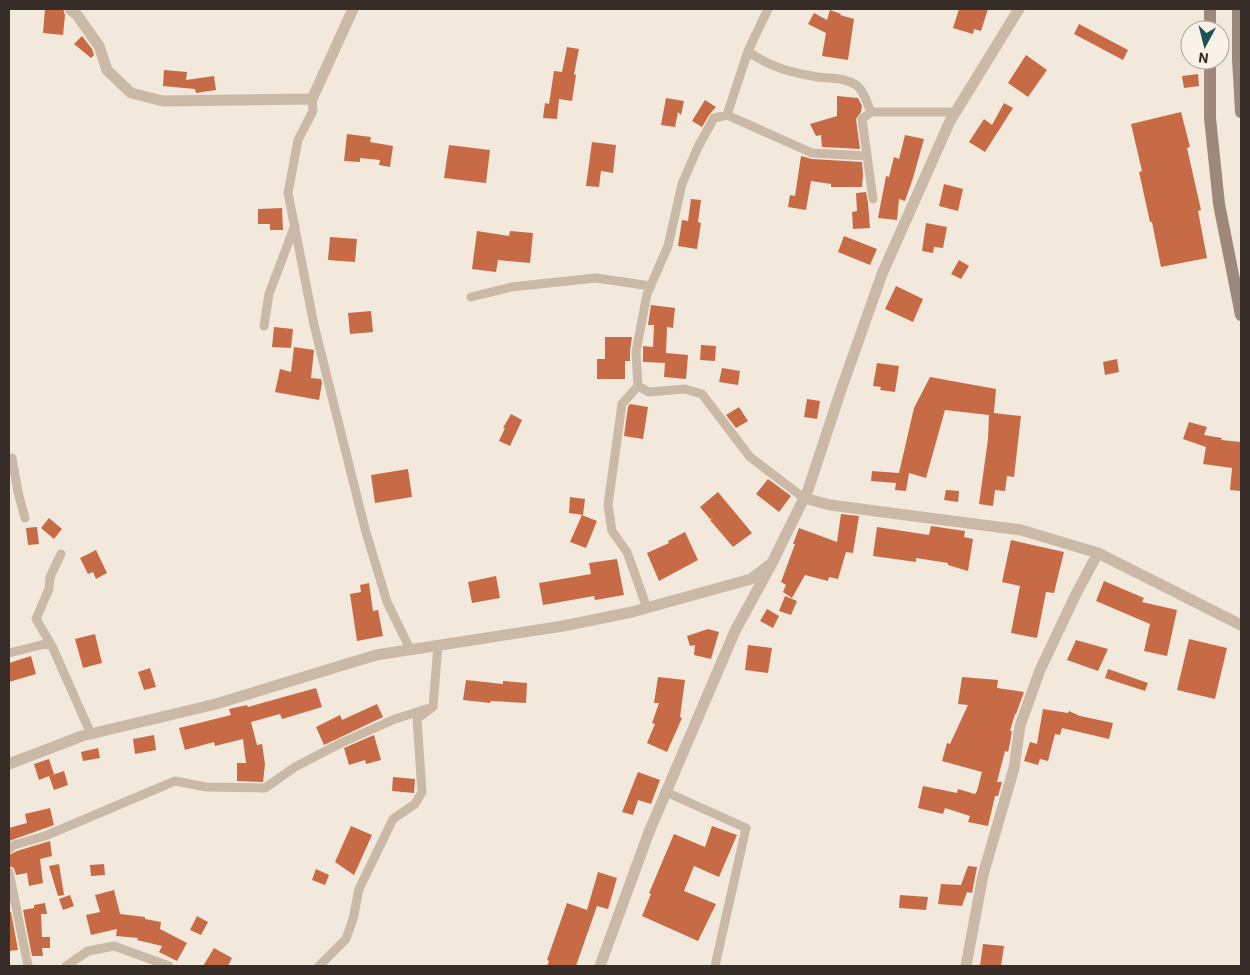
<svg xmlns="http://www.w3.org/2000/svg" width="1250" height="975" viewBox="0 0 1250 975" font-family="Roboto,sans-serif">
	<rect width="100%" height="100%" fill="#f2e9dc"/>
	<path fill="#c66b45" d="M45,9H63L65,15L63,35L43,33Z
		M959,9H988L981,31L974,29L973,34L953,28Z
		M830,10L841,14L840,15L854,19L848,60L822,56L826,33L808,24L814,13L827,20Z
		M1079,24L1128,50L1123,60L1074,34Z
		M82,36L92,49L94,55L91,58L74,44Z
		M567,47L579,49L574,74L576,75L572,101L559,99L557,119L543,118L545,103L549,104L554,71L562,72Z
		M1026,55L1047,70L1028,97L1008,83Z
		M164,70L187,72L186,80L214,76L216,90L196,93L195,89L163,86Z
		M1198,74L1199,86L1184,88L1182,76Z
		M837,96L858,98L862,106L861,112L856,119L860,149L822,147L821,135L816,136L810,124L837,116Z
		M666,98L684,101L681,115L678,112L675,127L661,125Z
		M705,100L716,107L709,115L702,127L692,121Z
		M1004,103L1013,108L985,152L969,142L984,119L992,125Z
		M1181,112L1190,147L1187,148L1201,210L1198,211L1207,258L1161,267L1152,222H1150L1139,172L1142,171L1131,124Z
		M347,134L371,137L370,142L393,146L390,167L379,165L380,160L360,158V162L344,161Z
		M905,135L924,139L913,178L905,201L899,199L897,220L878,218L886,176L889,177L894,157L899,159Z
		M592,142L616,145L613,173L601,171L599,187L586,186Z
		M449,145L490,150L486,183L444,178Z
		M801,156L812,159L862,162L863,174L862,187H831V184L811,181L806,210L788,207L790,195L795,196Z
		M944,184L963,189L958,211L939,206Z
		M866,192L868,203L870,228L853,229L852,212L857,211L856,193Z
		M691,199L701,200L698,222L701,223L697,249L678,246L682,220L688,221Z
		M282,208L283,230H270V224H258V209Z
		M926,223L947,227L943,248L934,247L933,253L922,251Z
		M477,231L509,236L510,231L533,233L530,263L498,260L496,272L472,269Z
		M844,236L877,249L870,265L838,252Z
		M330,237L357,239L355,262L328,260Z
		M959,260L969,266L961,279L951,274Z
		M896,286L923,299L913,322L885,309Z
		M651,305L675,308L673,328L667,327L666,353L688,355L686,379L664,377L665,363L643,362V346L653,347L654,325H648Z
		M371,311L373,332L350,334L348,313Z
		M274,327L293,329L291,348L272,347Z
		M605,337H632L630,351V361H625V379H597V359H605Z
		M701,345L716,346L715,361L700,360Z
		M294,347L314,350L311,378L321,379L322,383L319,400L275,392L280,369L291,372Z
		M1117,359L1119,372L1105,375L1103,362Z
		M877,363L899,366L895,392L880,390L881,387L873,386Z
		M722,368L740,371L738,385L719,382Z
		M930,377L996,389L994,413L1021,416L1014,477L1007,476L1005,491L995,490L993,506L979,504L988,439L989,415L945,410L926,478L909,473L906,491L895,490L896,483L871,481L872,471L899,473L914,408Z
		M807,399L820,401L817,419L804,417Z
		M630,404L648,407L643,439L624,436L628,407Z
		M739,407L748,421L736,428L726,415Z
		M511,414L522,420L510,446L499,441L505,428H503Z
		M1189,422L1207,427L1204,435L1222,438L1221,440L1241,442V491L1230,490L1232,468L1203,464L1206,447L1183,439Z
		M408,469L412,497L375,503L371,475Z
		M768,479L791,496L779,512L756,494Z
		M946,490L959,491L958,502L944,500Z
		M718,492L752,533L733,547L710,520L713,518L710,519L700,507Z
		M570,497L585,499L583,515L569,513Z
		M841,514L859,516L853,553L846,552L838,579L829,577L828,581L805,575L792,598L783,592L786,585L781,582L795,544H793L799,528L837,542Z
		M582,515L597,521L586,548L570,542Z
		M49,518L62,529L54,539L41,528Z
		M931,526L965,531L964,537L973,539L968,571L948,565V563L916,558V562L873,556L877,527L929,535Z
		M37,527L39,544L28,545L26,528Z
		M685,532L698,560L659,581L647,553L669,543L668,541Z
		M1011,540L1064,552L1054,593L1046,592L1037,638L1011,633L1020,586L1002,582Z
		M96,550L107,573L96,579L93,572L88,574L80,558Z
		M617,559L624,595L595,600L594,596L543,605L539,583L591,574L589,563Z
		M496,576L500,598L472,603L468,582Z
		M1104,581L1144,598L1142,602L1177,610L1167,656L1144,651L1150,624L1096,601Z
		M369,583L373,611L378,610L383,636L357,641L350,594L361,592L360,585Z
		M785,596L797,601L791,615L779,611Z
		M767,609L779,616L773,628L760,621Z
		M708,629L719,632L711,659L694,655L695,645L690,646L687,636Z
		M95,634L102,663L83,668L75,639Z
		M1189,639L1227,648L1215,699L1177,690Z
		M1076,640L1108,649L1098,671L1067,660Z
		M748,645L772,648L768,673L745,670Z
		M31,656L36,674L9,682V663Z
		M150,668L156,687L144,690L138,672Z
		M1108,669L1148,683L1145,691L1105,678Z
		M658,677L685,680L680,717L682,718L667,752L647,743L655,724L652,723L659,703H654Z
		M962,677L998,680L997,688L1024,692L1016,714H1015L1010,731H1012L1010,743L1008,752L1005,751L997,782H1002L998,796H995L988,826L968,822L970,816L945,808L943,814L918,808L923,786L957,793L958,789L975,794L977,791L982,772L942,761L947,743L950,744L968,705L958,704Z
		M466,680L503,684V681L527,683L526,703L491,701L490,703L463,700Z
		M316,688L322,707L282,719L280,714L251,722L257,745L262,744L265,764L263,782L237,781V763H246L243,739L215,746L214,742L185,750L179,728L231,715L229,709L247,705L248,707Z
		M377,704L383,717L324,745L316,727L340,715L342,720Z
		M1043,709L1068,713L1069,711L1080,716L1113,723L1109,739L1062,728L1060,735L1055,734L1048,761L1040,759L1038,765L1024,761L1030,742L1037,744Z
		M154,735L156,750L135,754L133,739Z
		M374,735L381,760L366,764L365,760L349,765L344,748Z
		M98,748L100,758L83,761L81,752Z
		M49,759L54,774L39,780L34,764Z
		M64,771L68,785L54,790L49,776Z
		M638,772L660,780L651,804L638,800L633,815L622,812Z
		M393,777L415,779L414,793L392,791Z
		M50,808L54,825L9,841V828L27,823L25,814Z
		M351,826L372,835L354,875L335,862Z
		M712,826L737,835L719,877L694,866L684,891L716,904L698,941L642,916L651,894L649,893L674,834L705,847Z
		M50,841L52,856L40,859L43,883L29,886L27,873L16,875L14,868L9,866V855L17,851Z
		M59,864L64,895L58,896L49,866Z
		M104,864L105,875L91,876L90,865Z
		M968,866L977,867L972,893L967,892L962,906L938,904L941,884L961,885Z
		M316,869L329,875L325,885L312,880Z
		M598,872L617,878L608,909L597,906L576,966H547L549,961L547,960L567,903L587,910Z
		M114,890L120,914L145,917V919L161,922L160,929L187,943L177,961L159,952L162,946L137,940L138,938L116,936L117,929L91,935L86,915L100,912L95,895Z
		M70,895L74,906L63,910L59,899Z
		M900,895L928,897L926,910L899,908Z
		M45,903L47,914H41L42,937H50V948H42L43,956H32L23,910L34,908V905Z
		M9,912H11L18,950L9,951Z
		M197,916L208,922L201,935L190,930Z
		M983,944L1004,946L1001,966H980Z
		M214,948L232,958L228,966H203Z"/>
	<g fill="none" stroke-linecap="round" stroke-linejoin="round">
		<path stroke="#cab9a7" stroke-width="9" d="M768,9L748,51C768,67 793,73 818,77C831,79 844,77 856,85C864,90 867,104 871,112H955
			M312,99L313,111L298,140L288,193L314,325L365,529L387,602L410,649
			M871,112L862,119L873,199
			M727,115L748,51
			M471,297L511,287L596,278L651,286
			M264,326L269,294L295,225
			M638,386L622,404L608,505L612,531L627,552L647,608
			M9,459L12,458L18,492L25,518
			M804,498L750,457L702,394L685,389L649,392L638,386L636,352L647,294L668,246L682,184L698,147L714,118L727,115L812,153L867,156
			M52,646L36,619L49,589L50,577L61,554
			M9,653L45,644L52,646L91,734
			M666,792L746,828L715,966
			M9,849L14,845L45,836L175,781L206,787L265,788L295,767L341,743L395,719L433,707
			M9,872L28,966
			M66,966L88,951L114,946L169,966
			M319,966L346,939L353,919L359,889L393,819L415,804L422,792L417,719L433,707L438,645"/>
		<path stroke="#cab9a7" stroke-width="11" d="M70,9L77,15L99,46L107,70L131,93L163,101L312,99L353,9
			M804,498L830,505L1021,530L1098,553L1241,625
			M9,764L82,736L216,704L376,655L563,626L632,612L751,579L769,565
			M600,966L649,832L735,631L772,563L808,490L841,390L882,274L950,121L1019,9
			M966,966L983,875L1014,768L1020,726L1040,670L1076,594L1098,553"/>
		<path stroke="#9e8879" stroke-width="12" d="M1238,9V59L1241,112
			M1210,30V9
			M1210,60V118L1219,204L1241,315"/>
	</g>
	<rect width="1250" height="975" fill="none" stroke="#372d28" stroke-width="20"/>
	<g transform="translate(1205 45) rotate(187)"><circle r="24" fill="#faf2e8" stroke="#aca39b"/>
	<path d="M0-4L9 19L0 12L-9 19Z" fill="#1d5158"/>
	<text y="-8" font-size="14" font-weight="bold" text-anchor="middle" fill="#372d28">N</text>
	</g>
</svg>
